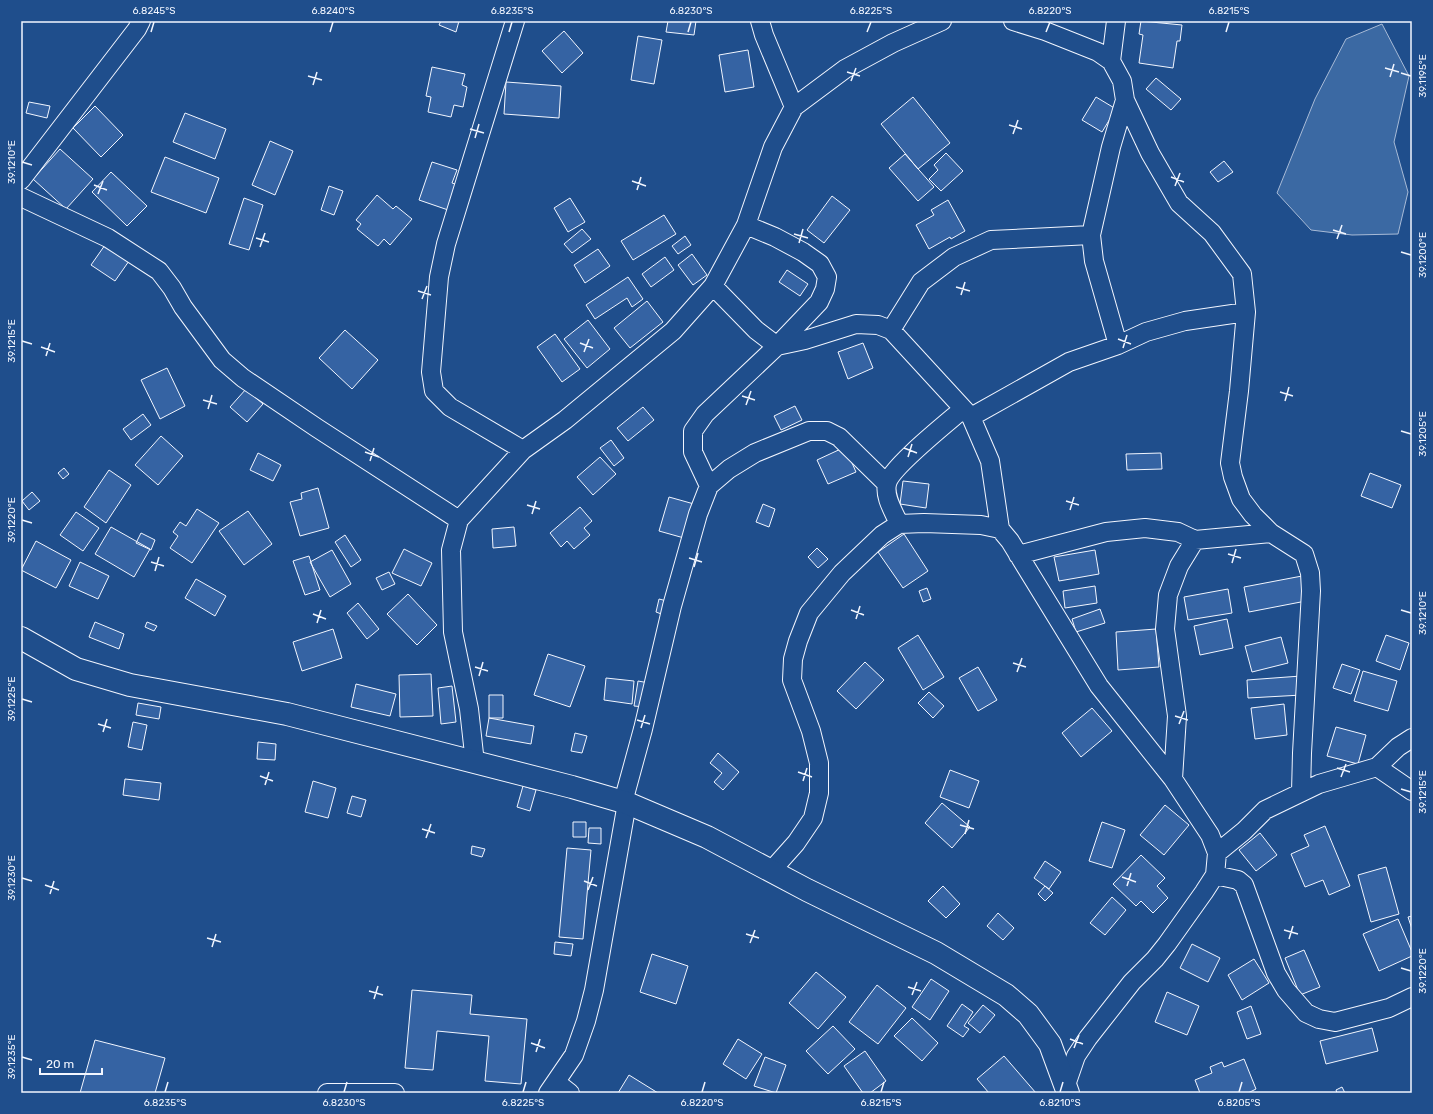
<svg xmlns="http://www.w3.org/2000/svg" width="1433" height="1114" viewBox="0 0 1433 1114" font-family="Rubik,sans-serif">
	<rect width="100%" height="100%" fill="#1f4e8c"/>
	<path fill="#3b69a3" stroke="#a8bbd7" d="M1382,24L1409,76L1394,142L1408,192L1398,234L1352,235L1311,230L1277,193L1315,99L1346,39Z"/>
	<path fill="#3563a3" stroke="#f2f6ff" d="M441,21H459L456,32L439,25Z
		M668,21H696L694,35L666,32Z
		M1141,21L1182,25L1180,41H1177L1173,68L1139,63L1143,35L1139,34Z
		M564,31L583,53L562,73L542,51Z
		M638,36L662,40L654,84L631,80Z
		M748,50L754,87L725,92L719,55Z
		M432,67L465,74L462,85L467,87L463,107L454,105L451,117L428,112L431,97L426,96Z
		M1156,78L1181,99L1171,110L1146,89Z
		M506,82L561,86L559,118L504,114Z
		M913,97L950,143L918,169L881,124Z
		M1096,97L1116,109L1102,132L1082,120Z
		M29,102L50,106L47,118L26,113Z
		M95,106L123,135L101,157L73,128Z
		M185,113L226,129L215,159L173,142Z
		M270,141L293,151L275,195L252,185Z
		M60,149L93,179L66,209L33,179Z
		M946,153L963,171L941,191L929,179L938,170L934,165Z
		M905,154L934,187L918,201L889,168Z
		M165,157L219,178L206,213L151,192Z
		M1224,161L1233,172L1218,182L1210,172Z
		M432,162L457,170L452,183L462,186L454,212L419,200Z
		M111,172L147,206L127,226L92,192Z
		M329,186L343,191L334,215L321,210Z
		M377,195L393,209L396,206L412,219L390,245L384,239L378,246L357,229L361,224L356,220Z
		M832,196L850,210L824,243L807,230Z
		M244,198L263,205L249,250L229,244Z
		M570,198L585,222L568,232L554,208Z
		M948,200L965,231L951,239L950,237L929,249L916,225L934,215L931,210Z
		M664,215L676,234L633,260L621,241Z
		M582,229L591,239L572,253L564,244Z
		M685,236L691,245L678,254L672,246Z
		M105,245L129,261L115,281L91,265Z
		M598,249L610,266L585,283L574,265Z
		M692,254L707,275L693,285L678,265Z
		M665,257L674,270L651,287L642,274Z
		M787,270L808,284L800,296L779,282Z
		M628,277L643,299L632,307L627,298L595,319L586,305Z
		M647,301L663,322L630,348L614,328Z
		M588,320L610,349L587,368L564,339Z
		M345,330L378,360L352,389L319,358Z
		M555,334L580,369L562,382L537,347Z
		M863,343L873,368L848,379L838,352Z
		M167,368L185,406L160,419L141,380Z
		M246,389L263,404L247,422L230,407Z
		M795,406L802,420L781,430L774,416Z
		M643,407L654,420L628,441L617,428Z
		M143,414L151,425L131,440L123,429Z
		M161,436L183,456L158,485L135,465Z
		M611,440L624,458L614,466L600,448Z
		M845,447L856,472L828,484L817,460Z
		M258,453L281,465L273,481L250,470Z
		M1161,453L1162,469L1127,470L1126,454Z
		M600,457L616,474L593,495L577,477Z
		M64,468L69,474L63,479L58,473Z
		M109,470L131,485L106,523L84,507Z
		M1370,473L1401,485L1392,508L1361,496Z
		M903,481L929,484L926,508L900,504Z
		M318,488L329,528L300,536L290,502L302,499L301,493Z
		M32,492L40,501L29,510L22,501Z
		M669,497L694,504L684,538L659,531Z
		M763,504L775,509L769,527L756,522Z
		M580,507L592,521L584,528L590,535L574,549L567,541L561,547L550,533Z
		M197,509L219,523L192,563L170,548L178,536L173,532L180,522L186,526Z
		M248,511L272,544L244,565L219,531Z
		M76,512L99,528L83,551L60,535Z
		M111,527L150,549L134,577L95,554Z
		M514,527L516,546L493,548L492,529Z
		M141,533L155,540L151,550L136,543Z
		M904,534L928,571L903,588L878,552Z
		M345,535L361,560L351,567L335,542Z
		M36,541L71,560L56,588L21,570Z
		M817,548L828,559L818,568L808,557Z
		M404,549L432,563L421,586L392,573Z
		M332,550L351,584L330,597L310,562Z
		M1095,550L1099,574L1059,581L1054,557Z
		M309,556L320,590L305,595L293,561Z
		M80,562L109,576L98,599L69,586Z
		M389,572L395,584L382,590L376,578Z
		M1302,576L1306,601L1249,612L1244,587Z
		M196,579L226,596L215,616L185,598Z
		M1095,586L1097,603L1065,608L1063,591Z
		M927,588L931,599L923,602L919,591Z
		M1228,589L1232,613L1188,620L1184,597Z
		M408,594L437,625L417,645L387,614Z
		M659,599L667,601L664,615L656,612Z
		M358,603L379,629L367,639L347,613Z
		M1100,609L1105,623L1076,632L1072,619Z
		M1227,619L1233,648L1200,655L1194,626Z
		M95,622L124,634L119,649L89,637Z
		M147,622L157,626L154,631L145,627Z
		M333,629L342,658L302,671L293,642Z
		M1156,629L1159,667L1118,670L1116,632Z
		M918,635L944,677L923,690L898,648Z
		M1386,635L1409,643L1400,670L1376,661Z
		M1281,637L1288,663L1252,672L1245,646Z
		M548,654L585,666L570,707L534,695Z
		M865,662L884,680L856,709L837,691Z
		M1342,664L1360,670L1351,694L1333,688Z
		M978,667L997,700L978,711L959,678Z
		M1363,671L1397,681L1388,711L1354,701Z
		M431,674L433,716L400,717L399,675Z
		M1301,676L1302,695L1248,698L1247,680Z
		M606,678L634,681L632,704L604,700Z
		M638,681L649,683L645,707L634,706Z
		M356,684L396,694L390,716L351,707Z
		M452,686L456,722L441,724L438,688Z
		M929,692L944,706L933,718L918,703Z
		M489,695H503V718H489Z
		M138,703L161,707L159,719L136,715Z
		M1284,704L1287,735L1255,739L1251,708Z
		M1092,708L1112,731L1081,757L1062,733Z
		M489,718L534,726L531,744L486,736Z
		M133,722L147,725L142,750L128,747Z
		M1336,727L1366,735L1358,764L1327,756Z
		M575,733L587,736L582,753L571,751Z
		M258,742L276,744L275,760L257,759Z
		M718,753L739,772L723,790L714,782L722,773L710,763Z
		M950,770L979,781L969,808L940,797Z
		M125,779L161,783L159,800L123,795Z
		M313,781L336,788L328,818L305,812Z
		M523,786L536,790L530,811L517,807Z
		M352,796L366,800L361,817L347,813Z
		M942,803L970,827L952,848L925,823Z
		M1165,805L1189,825L1164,855L1140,835Z
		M573,822H586V837H573Z
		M1102,822L1125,830L1112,868L1089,861Z
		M1325,826L1350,886L1329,895L1323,880L1305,887L1291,854L1309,846L1304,835Z
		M589,828H601V844L588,843Z
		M1260,833L1277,855L1256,871L1239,850Z
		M472,846L485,849L482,857L471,854Z
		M567,848L591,850L583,939L559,937Z
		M1141,855L1165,878L1157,886L1168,898L1153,913L1141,901L1136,906L1113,884Z
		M1045,861L1061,872L1049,889L1034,878Z
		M1386,867L1399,914L1371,922L1358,875Z
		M943,886L960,904L946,918L928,901Z
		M1045,886L1053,893L1045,901L1038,894Z
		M1112,897L1126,910L1105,935L1090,923Z
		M998,913L1014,928L1003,940L987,926Z
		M1412,916V929L1408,917Z
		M1398,919L1412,952V956L1379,971L1363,934Z
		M555,942L573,944L571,956L554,954Z
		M1192,944L1220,958L1208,982L1180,968Z
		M1304,950L1320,987L1300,995L1285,958Z
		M652,954L688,966L676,1004L640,992Z
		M1254,959L1269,983L1242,1000L1228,975Z
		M816,972L846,997L818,1029L789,1003Z
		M931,979L949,991L930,1020L912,1007Z
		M877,985L906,1008L878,1044L849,1022Z
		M412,990L472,995L470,1014L527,1019L521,1084L485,1081L489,1036L437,1031L433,1070L405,1068Z
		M1167,992L1199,1006L1187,1035L1155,1022Z
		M962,1004L973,1012L964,1026L969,1029L963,1037L947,1026Z
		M983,1005L995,1015L980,1033L968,1023Z
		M1251,1006L1261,1034L1247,1039L1237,1012Z
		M912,1018L938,1043L922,1061L894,1036Z
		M833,1026L855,1049L828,1074L806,1051Z
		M1372,1028L1378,1051L1326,1064L1320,1041Z
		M738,1039L762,1054L746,1079L723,1064Z
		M95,1040L165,1058L155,1093H80Z
		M865,1051L886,1081L870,1093H863L844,1066Z
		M1004,1056L1036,1093H989L977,1079Z
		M765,1057L786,1065L776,1093L754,1086Z
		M1244,1059L1256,1089L1248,1093H1200L1195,1080L1212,1073L1210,1067L1222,1062L1224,1067Z
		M629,1075L658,1093H618Z
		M1342,1087L1345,1093H1337L1336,1090Z"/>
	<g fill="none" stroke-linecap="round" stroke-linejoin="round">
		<g stroke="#f2f6ff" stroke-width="20">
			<path id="street" d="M515,21L446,244L439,277L431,372L434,391L450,407L523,450
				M760,21L764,35L794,107
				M1013,21L1045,31L1098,52L1111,61L1122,81L1125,100L1150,153L1179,203L1212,233L1242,274L1246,312L1239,391L1230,463L1233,477L1241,499L1253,515L1271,533L1304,554L1310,573L1311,591L1302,753L1301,792
				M1111,61L1116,21
				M21,180L137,29L141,21
				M21,197L108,238L159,271L172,288L183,307L222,360L243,378L317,428L459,520
				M713,286L756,330L777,346L805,340L856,324L878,325L891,330L971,417L990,461L1000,529
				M891,330L921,282L954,257L991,240L1091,235
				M1118,345L1094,261L1091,235L1111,147L1125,100
				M971,417L1069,362L1118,345L1146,332L1185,321L1246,312
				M709,486L693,452V431L705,414L777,346L819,302L825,289L827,277L820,264L803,252L775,237L746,225
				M899,524C894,512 884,497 887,484C890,468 948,422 963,409
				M1018,555L1106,532L1145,528L1178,532L1195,540L1271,533
				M475,763L469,709L453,632L451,550L459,520L523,450L565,420L673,331L713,286L746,225L773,147L794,107L845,69L893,43L942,21
				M1377,767L1398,747L1412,738
				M1173,779L1177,716L1165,629L1168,595L1179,566L1195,540
				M623,802L643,729L672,606L698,514L709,486L729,469L755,453L809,431H827L839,437L887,484
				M1217,853L1244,831L1265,810L1319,784L1377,767L1412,791
				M771,871L796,843L813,818L819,793V763L811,731L792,680L793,659L798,641L809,613L842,573L882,535L899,524L924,523L981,525L1000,529L1010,541L1099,686L1173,779L1210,835L1217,853L1215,875L1204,892L1167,944L1155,959L1132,982L1088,1038L1076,1056L1066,1085
				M1215,875L1238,880L1244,885L1276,973L1286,990L1306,1013L1319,1019L1335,1022L1389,1008L1412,997
				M556,1082L570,1093
				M327,1093H395
				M548,1093L574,1055L586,1021L594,990L627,803"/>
		</g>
		<g stroke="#f2f6ff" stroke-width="24">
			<path id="secondary" d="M21,638L76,669L130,685L287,714L572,787L627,803L707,837L807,890L936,953L1006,995L1028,1014L1050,1044L1068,1093"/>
		</g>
		<use href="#street" stroke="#1f4e8c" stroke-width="18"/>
		<use href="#secondary" stroke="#1f4e8c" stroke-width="22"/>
	</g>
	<path fill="none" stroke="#f2f6ff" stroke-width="1.5" d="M151,32L154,22M330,32L333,22M509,32L512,22M688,32L691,22M867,32L871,22M1046,32L1050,22M1226,32L1229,22M1385,68L1399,72M847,72L860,76M1401,73L1411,76M308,76L322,80M1390,77L1394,64M851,81L856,68M313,85L317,72M1009,125L1022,129M470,129L484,133M1013,134L1018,120M475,138L479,124M22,162L32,165M1171,177L1184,182M632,181L646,186M94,185L107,190M1175,186L1180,173M637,190L641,177M98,194L103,181M1333,230L1346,234M794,234L808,238M256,238L269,242M1337,239L1342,225M799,243L803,229M260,247L265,233M1401,252L1411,255M956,287L970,291M418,291L431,295M961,295L965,282M422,299L427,286M1118,339L1131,344M22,341L32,344M580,343L593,348M41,347L55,352M1123,348L1127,335M584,352L589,339M46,356L50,343M1280,392L1293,396M742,396L755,400M203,400L217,404M1285,401L1289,387M746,405L751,391M208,409L212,395M1401,431L1411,434M904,448L917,453M365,452L379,457M908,457L912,444M370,461L374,448M1066,501L1079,505M527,505L540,509M1070,510L1074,497M532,514L536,501M22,520L32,523M1228,554L1241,558M689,558L702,562M151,562L164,566M1232,563L1236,549M694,567L698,553M155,571L159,557M851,610L864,615M1401,610L1411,613M313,614L326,619M856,619L860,606M317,623L321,610M1013,663L1026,667M475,667L488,671M1017,672L1022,658M479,676L483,662M22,699L32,702M1175,716L1188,720M637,720L650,724M98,724L111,728M1179,724L1184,711M641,728L645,715M103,732L107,719M1337,768L1350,772M798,772L812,777M260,776L273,781M1341,777L1346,764M803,781L807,768M265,785L269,772M1401,789L1411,792M960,825L974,829M422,829L435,833M965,834L969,820M426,838L431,824M1122,877L1136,882M22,878L32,881M584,881L597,886M45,885L59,890M1127,886L1131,873M588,890L593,877M50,894L54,881M1284,930L1298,934M746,934L759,938M207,938L221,942M1289,939L1293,926M750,943L755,930M212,947L216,934M1401,968L1411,971M908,987L921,991M369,991L383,995M912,995L917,982M374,999L378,986M1070,1039L1083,1044M531,1043L545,1048M1074,1048L1079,1035M536,1052L540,1039M22,1057L32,1060M165,1092L168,1082M344,1092L347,1082M523,1092L526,1082M702,1092L705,1082M881,1092L884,1082M1060,1092L1063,1082M1239,1092L1242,1082"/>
	<rect width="1433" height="1114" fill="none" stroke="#1f4e8c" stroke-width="44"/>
	<path d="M40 1068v6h62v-6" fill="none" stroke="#f2f6ff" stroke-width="2"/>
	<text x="46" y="1068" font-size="12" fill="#f2f6ff" stroke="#1f4e8c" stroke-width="3" paint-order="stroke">20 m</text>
	<rect x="22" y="22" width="1389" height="1070" fill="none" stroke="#f2f6ff" stroke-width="1.5"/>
	<g font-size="10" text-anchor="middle" fill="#f2f6ff">
		<text x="154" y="14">6.8245°S</text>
		<text x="333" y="14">6.8240°S</text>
		<text x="512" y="14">6.8235°S</text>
		<text x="691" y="14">6.8230°S</text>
		<text x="871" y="14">6.8225°S</text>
		<text x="1050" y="14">6.8220°S</text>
		<text x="1229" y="14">6.8215°S</text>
		<text transform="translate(1422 76) rotate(-90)" y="4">39.1195°E</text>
		<text transform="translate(11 162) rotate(-90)" y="4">39.1210°E</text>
		<text transform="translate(1422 255) rotate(-90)" y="4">39.1200°E</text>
		<text transform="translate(11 341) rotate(-90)" y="4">39.1215°E</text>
		<text transform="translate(1422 434) rotate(-90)" y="4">39.1205°E</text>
		<text transform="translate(11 520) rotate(-90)" y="4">39.1220°E</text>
		<text transform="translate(1422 613) rotate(-90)" y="4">39.1210°E</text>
		<text transform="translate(11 699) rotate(-90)" y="4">39.1225°E</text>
		<text transform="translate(1422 792) rotate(-90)" y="4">39.1215°E</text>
		<text transform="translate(11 878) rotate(-90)" y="4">39.1230°E</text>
		<text transform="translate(1422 971) rotate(-90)" y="4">39.1220°E</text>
		<text transform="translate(11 1057) rotate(-90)" y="4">39.1235°E</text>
		<text x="165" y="1106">6.8235°S</text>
		<text x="344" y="1106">6.8230°S</text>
		<text x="523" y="1106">6.8225°S</text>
		<text x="702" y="1106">6.8220°S</text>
		<text x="881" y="1106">6.8215°S</text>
		<text x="1060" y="1106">6.8210°S</text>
		<text x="1239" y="1106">6.8205°S</text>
	</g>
</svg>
